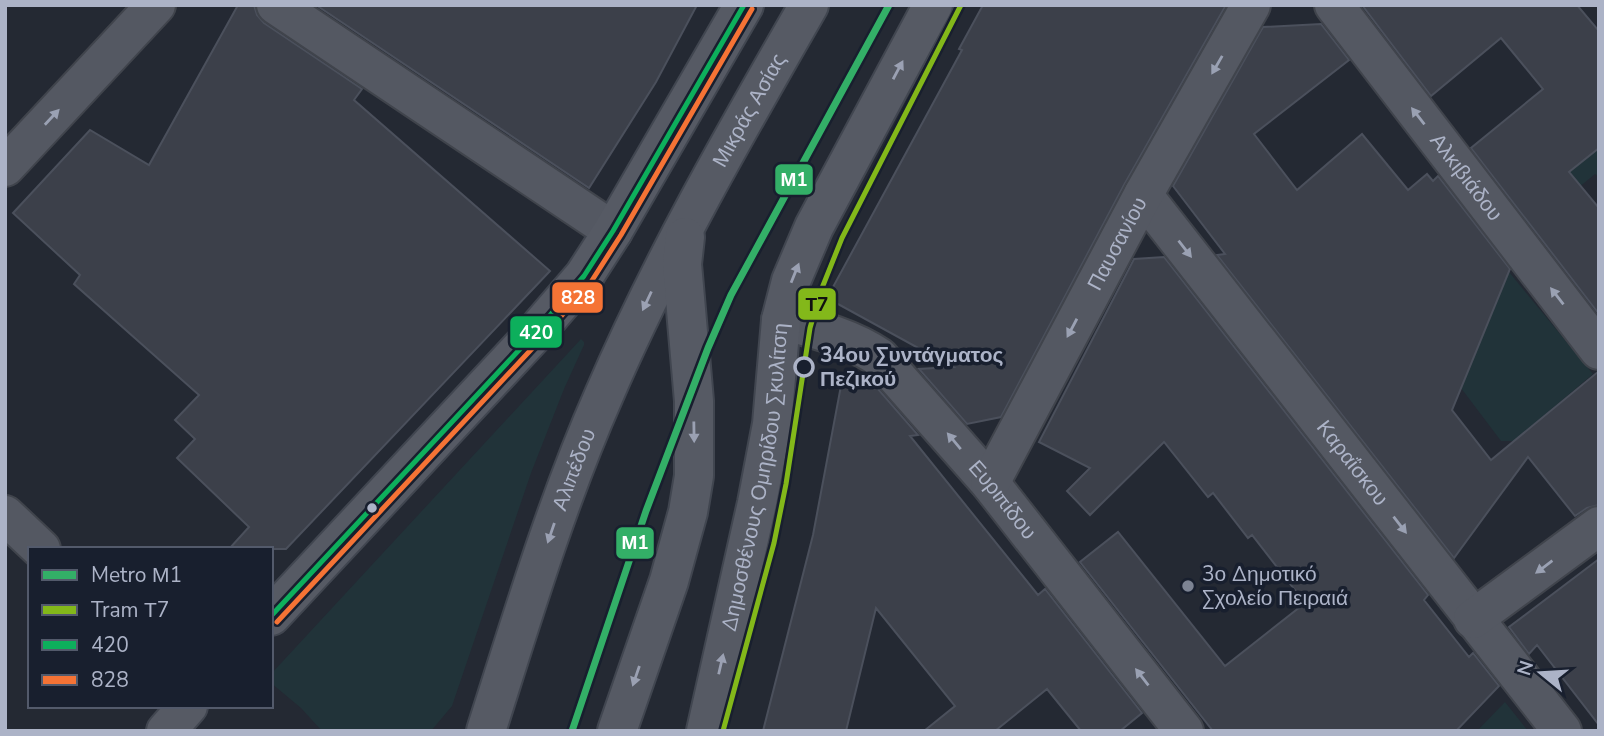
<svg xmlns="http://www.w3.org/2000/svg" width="1604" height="736" viewBox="0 0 1604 736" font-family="'Nunito Sans',sans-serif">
	<rect width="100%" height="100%" fill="#242933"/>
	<path fill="#213339" d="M1599,148V177L1595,174L1526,231L1504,205L1566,153Z
		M1509,272L1593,374L1514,441H1501L1461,388Z
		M581,339L584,342V345L564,389L531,473L452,706L431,731H322L301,708L271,683V674Z
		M1505,702L1528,731H1477Z"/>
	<path fill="#3c404a" stroke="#4b505c" stroke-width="2" d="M238,5H254L257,15L264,23L362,89L354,100L550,271L286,549H229L249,527L177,458L195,439L175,420L199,395L74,284L80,275L13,213L90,130L149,165Z
		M316,5H697L656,82L589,188Z
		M983,5H1226L1124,185L1001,417L967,424L919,369L953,367L827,298L962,50L959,49Z
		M1362,5H1577L1599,31V148L1569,172L1599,208V314L1471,148L1543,89L1501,38L1431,96Z
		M1321,24L1349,60L1254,134L1297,190L1362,134L1408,190L1427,174L1433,181L1438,176L1510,269L1452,410L1491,460L1599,371V505L1587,508L1575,516L1528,457L1454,558L1217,255L1225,254L1173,186L1263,27Z
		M1164,257L1428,595L1424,600L1469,657L1473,653L1499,686L1456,731H1213L1080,562L1118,532L1225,666L1305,603L1252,535L1248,538L1213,493L1208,497L1164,442L1090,515L1067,491L1090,468L1039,442L1134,259Z
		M865,374L918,435L910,436L1038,595L1045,589L1142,713L1120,731H1081L1047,689L995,731H924L955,706L876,608L846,731H763L813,535L843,375Z
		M1599,559V725L1537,645L1529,654L1509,627Z"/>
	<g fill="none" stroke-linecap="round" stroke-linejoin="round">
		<g stroke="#40444c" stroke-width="42">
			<g id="minor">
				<path d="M276,5L613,231"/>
				<path id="s1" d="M1334,5L1599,350"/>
				<path d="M5,167L156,5"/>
				<path id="s2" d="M1143,195L1562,731"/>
				<path id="s3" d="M781,320C815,329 849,337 879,357L990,483L1184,731"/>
				<path id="s4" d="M990,483L1143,195L1251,5"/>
				<path d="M5,515L41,549"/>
				<path d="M1473,619L1599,526"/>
			</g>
		</g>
		<g stroke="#414650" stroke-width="42">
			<g id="major">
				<path d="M271,616L534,334L584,276L613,231L744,5"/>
				<path d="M166,731L188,706"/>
				<path id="s5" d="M486,731C522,618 556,504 604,395C662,260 736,132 809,5"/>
				<path d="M617,731L669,581L688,512L694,476V401L682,264L685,237"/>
				<path id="s6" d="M706,731L757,503L772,424L781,320L791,281L814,227L933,5"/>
			</g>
		</g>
		<use href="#minor" stroke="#545862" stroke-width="38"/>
		<use href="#major" stroke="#565a64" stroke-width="38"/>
		<g stroke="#181f2e" stroke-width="10">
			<path id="bus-1" d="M271,616L534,334L584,276L613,231L744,5"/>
		</g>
		<g stroke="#181f2e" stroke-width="10">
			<path id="bus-2" d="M277,622L540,340L591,282L621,235L752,9"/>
		</g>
		<use href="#bus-1" stroke="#0daf5c" stroke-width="5"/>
		<use href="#bus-2" stroke="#f57335" stroke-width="5"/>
		<g stroke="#181f2e" stroke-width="10">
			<path id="tram-1" d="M723,731L774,543L786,484L810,328L820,293L842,238L961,5"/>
		</g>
		<use href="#tram-1" stroke="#83b81a" stroke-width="5"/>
		<g stroke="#181f2e" stroke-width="12">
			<path id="metro-1" d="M572,731L646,511L708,348L731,295L889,5"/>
		</g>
		<use href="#metro-1" stroke="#33af67" stroke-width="7"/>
	</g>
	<defs><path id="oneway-solid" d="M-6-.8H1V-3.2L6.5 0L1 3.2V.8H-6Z" transform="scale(1.75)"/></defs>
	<g fill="#9aa1b3">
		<use href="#oneway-solid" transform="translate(1217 65) rotate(120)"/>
		<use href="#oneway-solid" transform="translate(1418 116) rotate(-128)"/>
		<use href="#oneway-solid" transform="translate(52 117) rotate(-47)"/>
		<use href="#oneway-solid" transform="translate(1185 249) rotate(52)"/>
		<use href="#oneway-solid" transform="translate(1557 296) rotate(-128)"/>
		<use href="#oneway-solid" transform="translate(1072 328) rotate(118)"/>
		<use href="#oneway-solid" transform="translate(954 441) rotate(-130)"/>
		<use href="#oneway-solid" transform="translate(1400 525) rotate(52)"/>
		<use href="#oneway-solid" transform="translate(1544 567) rotate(143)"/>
		<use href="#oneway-solid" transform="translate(1142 677) rotate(-128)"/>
	</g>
	<g fill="#9ba1b3">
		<use href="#oneway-solid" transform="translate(898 70) rotate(-62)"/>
		<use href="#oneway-solid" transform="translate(795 273) rotate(-68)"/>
		<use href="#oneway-solid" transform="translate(647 301) rotate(115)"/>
		<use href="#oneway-solid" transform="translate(694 432) rotate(89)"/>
		<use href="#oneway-solid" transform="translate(551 533) rotate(109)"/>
		<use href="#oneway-solid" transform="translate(721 664) rotate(-77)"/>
		<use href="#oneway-solid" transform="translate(636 676) rotate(109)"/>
	</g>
	<circle fill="#181f2e" stroke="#acb3c7" stroke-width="3.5" cx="804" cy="367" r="9"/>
	<circle fill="#acb3c7" stroke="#181f2e" stroke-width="2.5" cx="372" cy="508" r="6"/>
	<circle fill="#7c8393" stroke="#181f2e" stroke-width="2.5" cx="1188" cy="586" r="7"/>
	<g text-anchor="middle" stroke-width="7" stroke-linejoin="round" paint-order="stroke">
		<g font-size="21" fill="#acb3c7" stroke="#181f2e">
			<text dy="7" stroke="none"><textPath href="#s5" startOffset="676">Μικράς Ασίας</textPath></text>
			<text dy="7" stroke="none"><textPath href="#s1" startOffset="217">Αλκιβιάδου</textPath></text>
			<text dy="7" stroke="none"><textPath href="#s4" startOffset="271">Παυσανίου</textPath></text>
			<text dy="7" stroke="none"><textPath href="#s2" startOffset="340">Καραΐσκου</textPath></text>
			<text dy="7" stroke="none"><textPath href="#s5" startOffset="276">Αλιπέδου</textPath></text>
			<text dy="7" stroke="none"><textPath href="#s6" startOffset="259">Δημοσθένους Ομηρίδου Σκυλίτση</textPath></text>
			<text dy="7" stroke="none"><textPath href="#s3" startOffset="294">Ευριπίδου</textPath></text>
		</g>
		<g font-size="21" font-weight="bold" fill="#acb3c7" stroke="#181f2e" text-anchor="start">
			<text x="820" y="362">34ου Συντάγματος<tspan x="820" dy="24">Πεζικού</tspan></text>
		</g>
		<g font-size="21" fill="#acb3c7" stroke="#181f2e" text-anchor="start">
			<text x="1202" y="581">3ο Δημοτικό<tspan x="1202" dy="24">Σχολείο Πειραιά</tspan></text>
		</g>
	</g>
	<g stroke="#181f2e" stroke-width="2.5">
		<rect x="774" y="163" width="40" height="33" rx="7" fill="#33af67"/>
		<rect x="551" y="281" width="53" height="33" rx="7" fill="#f57335"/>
		<rect x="797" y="287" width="40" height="34" rx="7" fill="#83b81a"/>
		<rect x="509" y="315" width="54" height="34" rx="7" fill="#0daf5c"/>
		<rect x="615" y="526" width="40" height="34" rx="7" fill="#33af67"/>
	</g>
	<g font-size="19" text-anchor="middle" font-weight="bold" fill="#fff">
		<text x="794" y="186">Μ1</text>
		<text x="578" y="304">828</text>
		<text x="536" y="339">420</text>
		<text x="635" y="549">Μ1</text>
	</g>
	<g font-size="19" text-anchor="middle" font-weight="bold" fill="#111">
		<text x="817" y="311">Τ7</text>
	</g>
	<rect width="1604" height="736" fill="none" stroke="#acb3c7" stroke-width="14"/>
	<rect x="28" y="547" width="245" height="161" fill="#181f2e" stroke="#535a6b" stroke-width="2"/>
	<rect x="42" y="570" width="35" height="10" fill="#33af67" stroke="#535a6b" stroke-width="2"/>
	<text x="91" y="582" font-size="21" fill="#acb3c7">Metro Μ1</text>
	<rect x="42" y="605" width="35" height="10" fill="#83b81a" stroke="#535a6b" stroke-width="2"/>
	<text x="91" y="617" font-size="21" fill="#acb3c7">Tram Τ7</text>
	<rect x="42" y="640" width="35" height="10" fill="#0daf5c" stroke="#535a6b" stroke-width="2"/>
	<text x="91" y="652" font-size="21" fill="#acb3c7">420</text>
	<rect x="42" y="675" width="35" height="10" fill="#f57335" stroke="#535a6b" stroke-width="2"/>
	<text x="91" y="687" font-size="21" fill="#acb3c7">828</text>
	<g transform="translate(1541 673) rotate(288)" stroke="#181f2e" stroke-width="5" paint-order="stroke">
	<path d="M0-5L12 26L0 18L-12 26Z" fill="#acb3c7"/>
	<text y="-10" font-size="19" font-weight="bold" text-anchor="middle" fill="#acb3c7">N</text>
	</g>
</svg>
